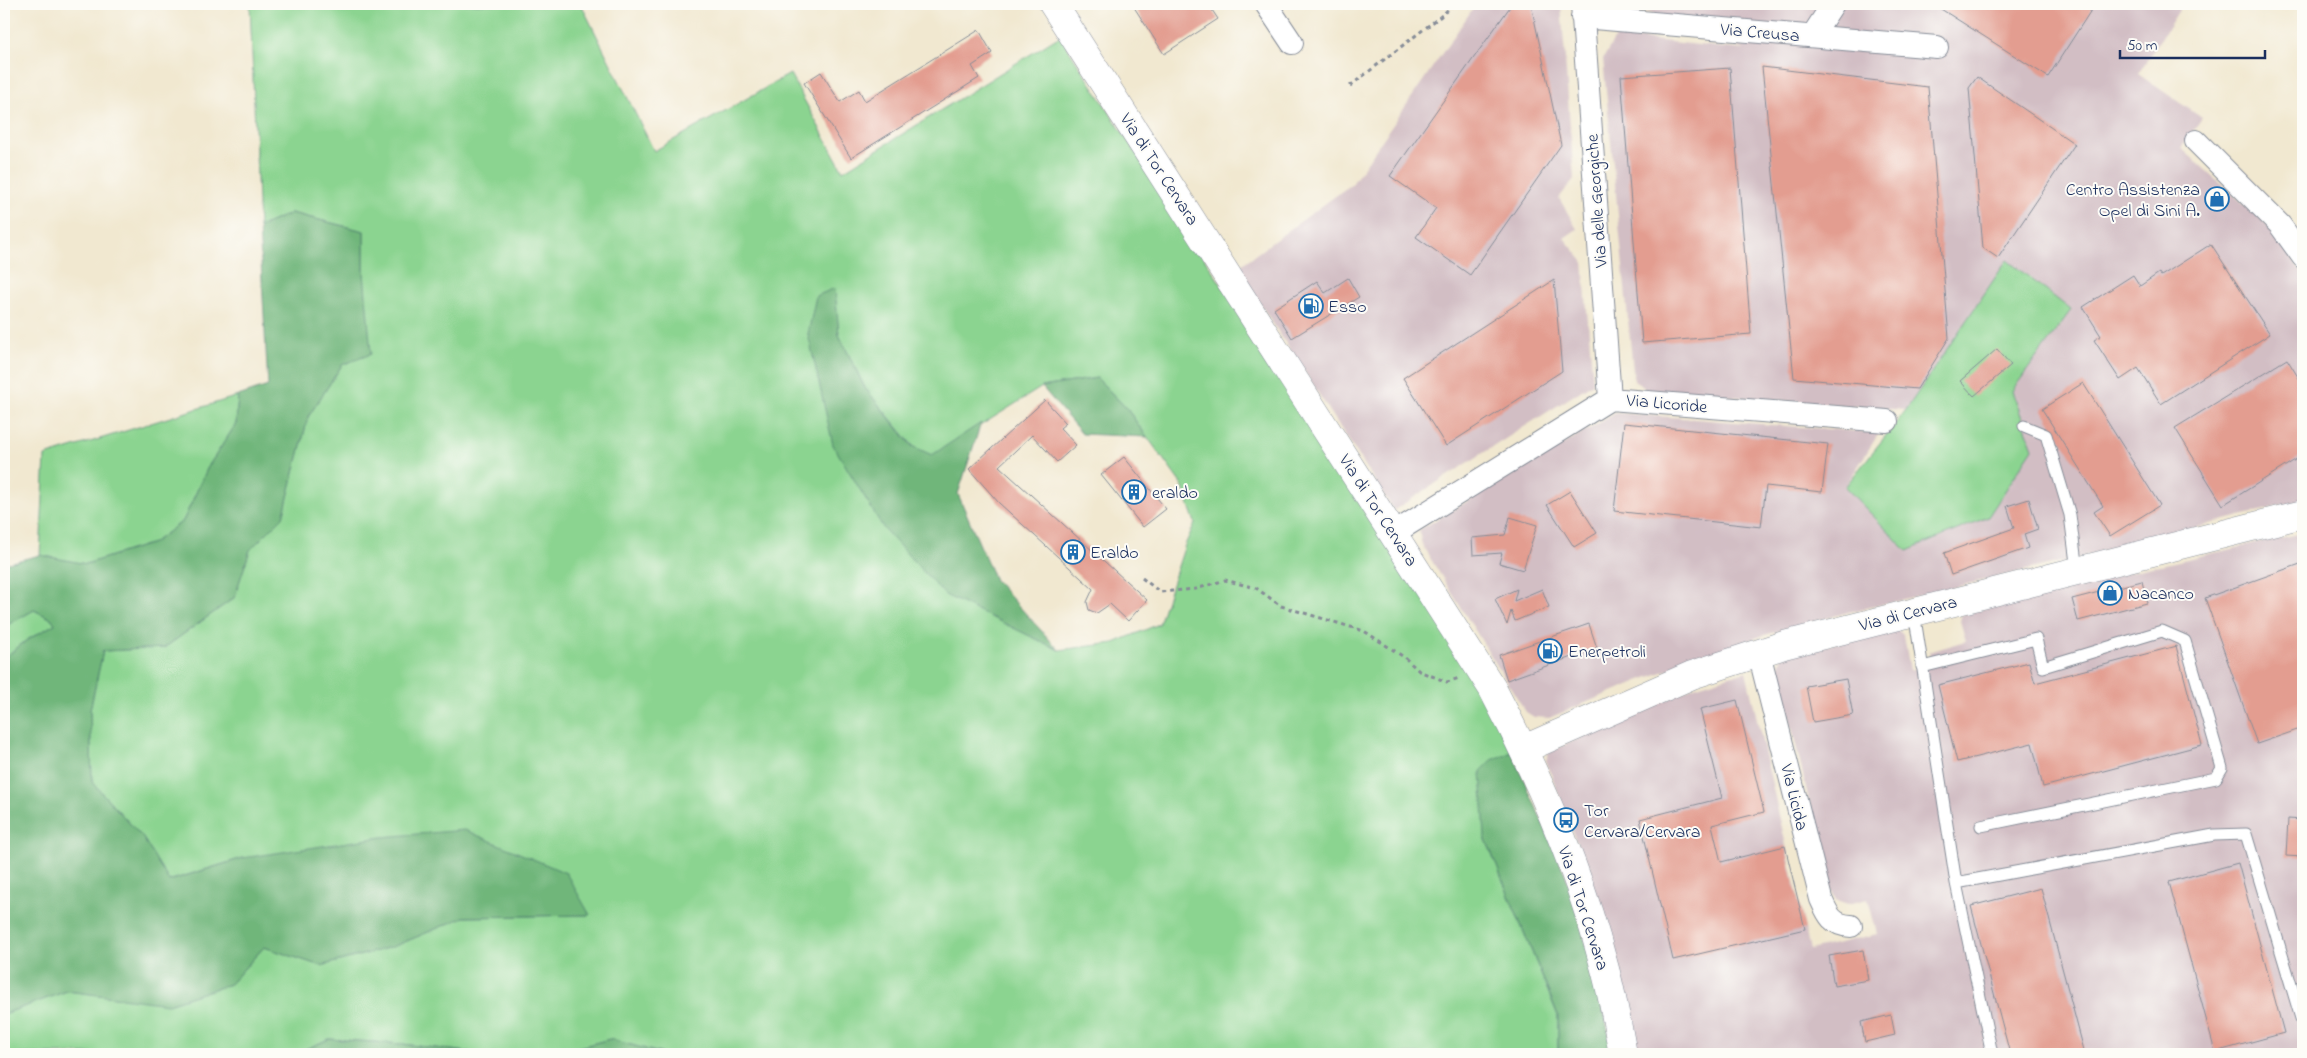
<svg xmlns="http://www.w3.org/2000/svg" width="2307" height="1058" viewBox="0 0 2307 1058" font-family="'Indie Flower',sans-serif">
	<rect width="100%" height="100%" fill="#fdfcf7"/>
	<filter id="ink" filterUnits="userSpaceOnUse"><feTurbulence type="fractalNoise" baseFrequency=".02" numOctaves="2"/><feDisplacementMap in="SourceGraphic" scale="10" xChannelSelector="R" yChannelSelector="G"/><feConvolveMatrix kernelMatrix="1 2 1 2 8 2 1 2 1" color-interpolation-filters="sRGB"/></filter>
	<filter id="wash" filterUnits="userSpaceOnUse"><feTurbulence type="fractalNoise" baseFrequency=".0096" numOctaves="4" result="noise"/><feDisplacementMap in="SourceGraphic" scale="20" xChannelSelector="R" yChannelSelector="G"/><feGaussianBlur stdDeviation="1.12" result="paint"/><feColorMatrix in="noise" values="0 0 0 0 0 0 0 0 0 0 0 0 0 0 0 0 0 1.4 0 .05"/><feComposite in="paint" operator="in"/></filter>
	<g filter="url(#wash)">
		<rect width="100%" height="100%" fill="#f1e8d0"/>
		<path fill="#d2bec4" d="M1476,4H1561L1574,179L1559,198L1577,229L1564,238L1583,261L1593,383L1394,510L1237,268L1352,184Z
			M1626,4H2183L2138,74L2202,118L2181,148L2275,232L2303,275V500L2069,560L1849,612L1761,636L1638,681L1549,718L1534,717L1526,712L1422,545L1419,530L1616,413L1879,433L1845,487L2033,448L2012,391L2071,310L2007,261L1906,410L1648,390L1634,381L1603,59L1616,36L1745,50Z
			M2303,533V1054H1635L1594,891L1546,760L1549,752L1694,687L1746,671L1810,950L1877,934L1868,899L1848,904L1836,900L1829,885L1778,669L1782,656L1897,629L1904,636L1910,670L1932,664L1929,652L1966,641L1960,621L1962,614L2076,584Z"/>
		<path fill="#8bd490" stroke="#538277" fill-rule="evenodd" d="M250,4H581L654,151L790,74L843,171L1060,36L1454,643L1512,752L1485,837L1558,1016V1054H663L610,1039L553,1054H484L402,1044L329,1039L294,1054H4V1014L67,991L168,1003L230,984L264,947L321,966L395,946L464,917L590,915L243,858L168,881L143,838L92,782L90,710L103,651L164,648L234,598L250,550L283,517L308,417L342,365L364,273V231L291,213L259,227ZM834,288L839,335L865,388L913,446L932,456L1042,387L1097,378L1127,409L1182,485L1195,523L1185,545L1159,624L1114,643L1059,650L1005,623L808,334Z
			M2007,260L2071,310L2012,391L2033,448L1988,517L1907,551L1845,487L1906,410Z
			M238,396L236,424L208,467L183,521L153,543L86,564L40,556L45,456Z
			M34,610L52,619L55,624L27,640L4,658V627Z"/>
		<path fill="#70b67a" stroke="#46726c" d="M291,213L364,231V273L371,354L342,365L308,417L283,517L250,550L234,598L164,648L103,651L90,710L92,782L143,838L169,881L243,858L382,837L465,830L566,873L590,915L464,917L395,946L321,966L264,947L230,984L168,1004L67,991L4,1014V658L27,640L55,624L52,619L34,610L4,627V564L40,555L86,564L153,543L183,521L208,467L236,424L238,396L268,386L259,227Z
			M835,288L839,335L865,388L912,446L932,455L981,423L958,494L995,580L1059,650L945,595L884,529L833,445L808,334L816,296Z
			M1097,378L1127,409L1147,437L1082,434L1042,387Z
			M1512,752L1566,876L1598,984L1613,1054H1558V1015L1485,837L1481,771L1492,760Z
			M329,1039L402,1044L484,1054H294Z
			M610,1039L663,1054H553Z"/>
		<g id="blocks">
			<path fill="#e39d90" d="M1132,4H1208L1218,19L1164,54Z
				M1512,4H1531L1561,145L1470,275L1416,237L1436,208L1390,176Z
				M1933,4H2095L2048,77Z
				M979,30L992,53L972,66L979,78L851,158L804,83L821,72L840,102L859,90L865,101Z
				M1762,67L1928,87L1949,338L1917,389L1794,378Z
				M1730,68L1751,334L1642,343L1621,76Z
				M1977,77L2075,144L1998,258L1983,248L1969,88Z
				M2211,244L2270,334L2161,404L2138,368L2120,380L2094,340L2101,336L2083,307L2133,275L2140,286L2159,273L2161,276Z
				M1348,278L1359,297L1292,338L1274,309L1317,281L1325,293Z
				M1554,280L1562,371L1446,446L1403,378Z
				M1997,349L2011,365L1974,396L1960,381Z
				M2287,359L2303,385V455L2223,505L2175,428Z
				M2083,383L2160,505L2110,536L2094,512L2103,506L2042,409Z
				M1045,400L1066,423L1060,428L1076,445L1057,462L1032,435L999,466L1147,600L1128,621L1110,604L1097,613L1089,610L1087,602L1093,589L999,503L969,469Z
				M1624,423L1828,444L1822,492L1766,486L1761,527L1614,511Z
				M1124,457L1166,509L1143,527L1101,475Z
				M1570,491L1597,533L1574,547L1547,505Z
				M2029,499L2038,529L2024,534L2028,548L1951,575L1944,553L2014,528L2007,506Z
				M1510,517L1537,525L1523,570L1499,563L1502,553L1473,555L1472,538L1505,535Z
				M2303,563V728L2257,744L2205,598Z
				M2142,581L2147,603L2078,621L2072,599Z
				M1517,589L1514,601L1542,589L1549,607L1515,621L1511,611L1507,625L1495,599Z
				M1589,624L1597,648L1507,680L1499,655Z
				M2176,646L2202,745L2043,787L2032,743L1957,762L1938,685L2029,662L2035,683Z
				M1846,679L1853,715L1813,722L1806,686Z
				M1737,700L1764,812L1712,825L1721,862L1785,846L1805,929L1673,960L1640,819L1722,798L1700,709Z
				M2288,819L2303,820V857L2286,856Z
				M2238,863L2284,1033L2215,1052L2169,882Z
				M2041,888L2085,1054H2010L1971,906Z
				M1863,950L1868,980L1834,986L1829,956Z
				M1891,1015L1895,1035L1865,1042L1861,1022Z"/>
		</g>
	</g>
	<g filter="url(#ink)">
		<use href="#blocks" fill-opacity="0" stroke="#868c97" stroke-width="1"/>
		<g fill="none" stroke-linecap="round" stroke-linejoin="round">
			<g stroke="#868c97" stroke-width="13">
				<path id="lane" d="M2024,426L2046,435L2070,515L2077,571
					M1914,612L1956,883L1992,1054
					M1922,667L2036,639L2043,667L2162,631L2185,641L2222,768L2216,778L1981,826
					M1956,883L2214,835L2246,834L2303,1025"/>
			</g>
			<g stroke="#868c97" stroke-width="24">
				<path id="street" d="M1266,4L1292,43
					M1582,4L1610,399
					M1582,17L1937,47
					M1812,36L1833,4
					M2196,141L2280,225L2303,257
					M1394,533L1610,399L1887,421
					M1759,653L1821,899C1828,915 1832,925 1851,926"/>
			</g>
			<g stroke="#868c97" stroke-width="29">
				<path id="secondary" d="M1053,4L1492,688C1538,775 1578,867 1603,962C1612,992 1617,1023 1623,1054
					M1524,749L1692,675L1784,645L2303,514"/>
			</g>
			<path stroke="#868c97" stroke-width="3" stroke-dasharray="4 4" stroke-linecap="butt" d="M1350,86L1441,16L1454,4
				M1142,578L1160,592L1196,589L1225,580L1256,588L1281,606L1364,631L1404,657L1419,671L1447,682L1459,678"/>
			<use href="#lane" stroke="#fff" stroke-width="11"/>
			<use href="#street" stroke="#fff" stroke-width="22"/>
			<use href="#secondary" stroke="#fff" stroke-width="28"/>
		</g>
	</g>
	<defs>
		<g id="shop-ring" transform="scale(1.25)"><circle r="9.5" fill="#fdfcf7" stroke="#1f6fb2" stroke-width="1.5"/><path d="M-5-2.5h2.3a2.7 3.5 0 0 1 5.4 0H5L5.5 6h-11ZM-1.5-2.5h3a1.5 2.3 0 0 0-3 0Z" fill="#1f6fb2"/></g>
		<g id="fuel-ring" transform="scale(1.25)"><circle r="9.5" fill="#fdfcf7" stroke="#1f6fb2" stroke-width="1.5"/><path d="M-5.5-6h7V0h2V4h1.3V-2.5L3-4.5l.8-.8L6-3V5H2.5V1h-1V6h-7ZM-4.2-4.7v3.2H.2V-4.7Z" fill="#1f6fb2"/></g>
		<g id="building-ring" transform="scale(1.25)"><circle r="9.5" fill="#fdfcf7" stroke="#1f6fb2" stroke-width="1.5"/><path d="M-4-6H4V6H1V3H-1V6H-4ZM-2.5-4.3h1.7v1.8h-1.7ZM.8-4.3h1.7v1.8H.8ZM-2.5-1h1.7V.8h-1.7ZM.8-1h1.7V.8H.8Z" fill="#1f6fb2"/></g>
		<g id="bus-ring" transform="scale(1.25)"><circle r="9.5" fill="#fdfcf7" stroke="#1f6fb2" stroke-width="1.5"/><path d="M-5-6H5V4H4V6H2V4H-2V6H-4V4H-5ZM-3.5-4V0h7V-4ZM-3.5 1.2v1.5H-2V1.2ZM2 1.2v1.5H3.5V1.2Z" fill="#1f6fb2"/></g>
	</defs>
	<g fill-rule="evenodd">
		<use href="#shop-ring" x="2217" y="199"/>
		<use href="#fuel-ring" x="1311" y="306"/>
		<use href="#building-ring" x="1134" y="492"/>
		<use href="#building-ring" x="1073" y="552"/>
		<use href="#shop-ring" x="2110" y="593"/>
		<use href="#fuel-ring" x="1550" y="651"/>
		<use href="#bus-ring" x="1566" y="820"/>
	</g>
	<g text-anchor="middle" stroke-width="4" stroke-linejoin="round" paint-order="stroke">
		<g font-size="18" fill="#1b2f5e" stroke="#fdfcf7">
			<text transform="translate(1760 32) rotate(5)" y="6">Via Creusa</text>
			<text transform="translate(1160 169) rotate(57)" y="6">Via di Tor Cervara</text>
			<text transform="translate(1596 201) rotate(-94)" y="6">Via delle Georgiche</text>
			<text transform="translate(1667 403) rotate(5)" y="6">Via Licoride</text>
			<text transform="translate(1379 510) rotate(57)" y="6">Via di Tor Cervara</text>
			<text transform="translate(1908 613) rotate(-14)" y="6">Via di Cervara</text>
			<text transform="translate(1795 797) rotate(76)" y="6">Via Licida</text>
			<text transform="translate(1584 908) rotate(72)" y="6">Via di Tor Cervara</text>
		</g>
		<g font-size="18" fill="#1b2f5e" stroke="#fdfcf7" text-anchor="start">
			<text x="2200" y="195" text-anchor="end">Centro Assistenza<tspan x="2200" dy="21">Opel di Sini A.</tspan></text>
			<text x="1328" y="312">Esso</text>
			<text x="1152" y="498">eraldo</text>
			<text x="1090" y="558">Eraldo</text>
			<text x="2128" y="599">Nacanco</text>
			<text x="1568" y="657">Enerpetroli</text>
			<text x="1584" y="816">Tor<tspan x="1584" dy="21">Cervara/Cervara</tspan></text>
		</g>
	</g>
	<rect width="2307" height="1058" fill="none" stroke="#fdfcf7" stroke-width="20"/>
	<path d="M2120 50v8h145v-8" fill="none" stroke="#1b2f5e" stroke-width="2.5"/>
	<text x="2127" y="50" font-size="15" fill="#1b2f5e" stroke="#fdfcf7" stroke-width="4" paint-order="stroke">50 m</text>
</svg>
